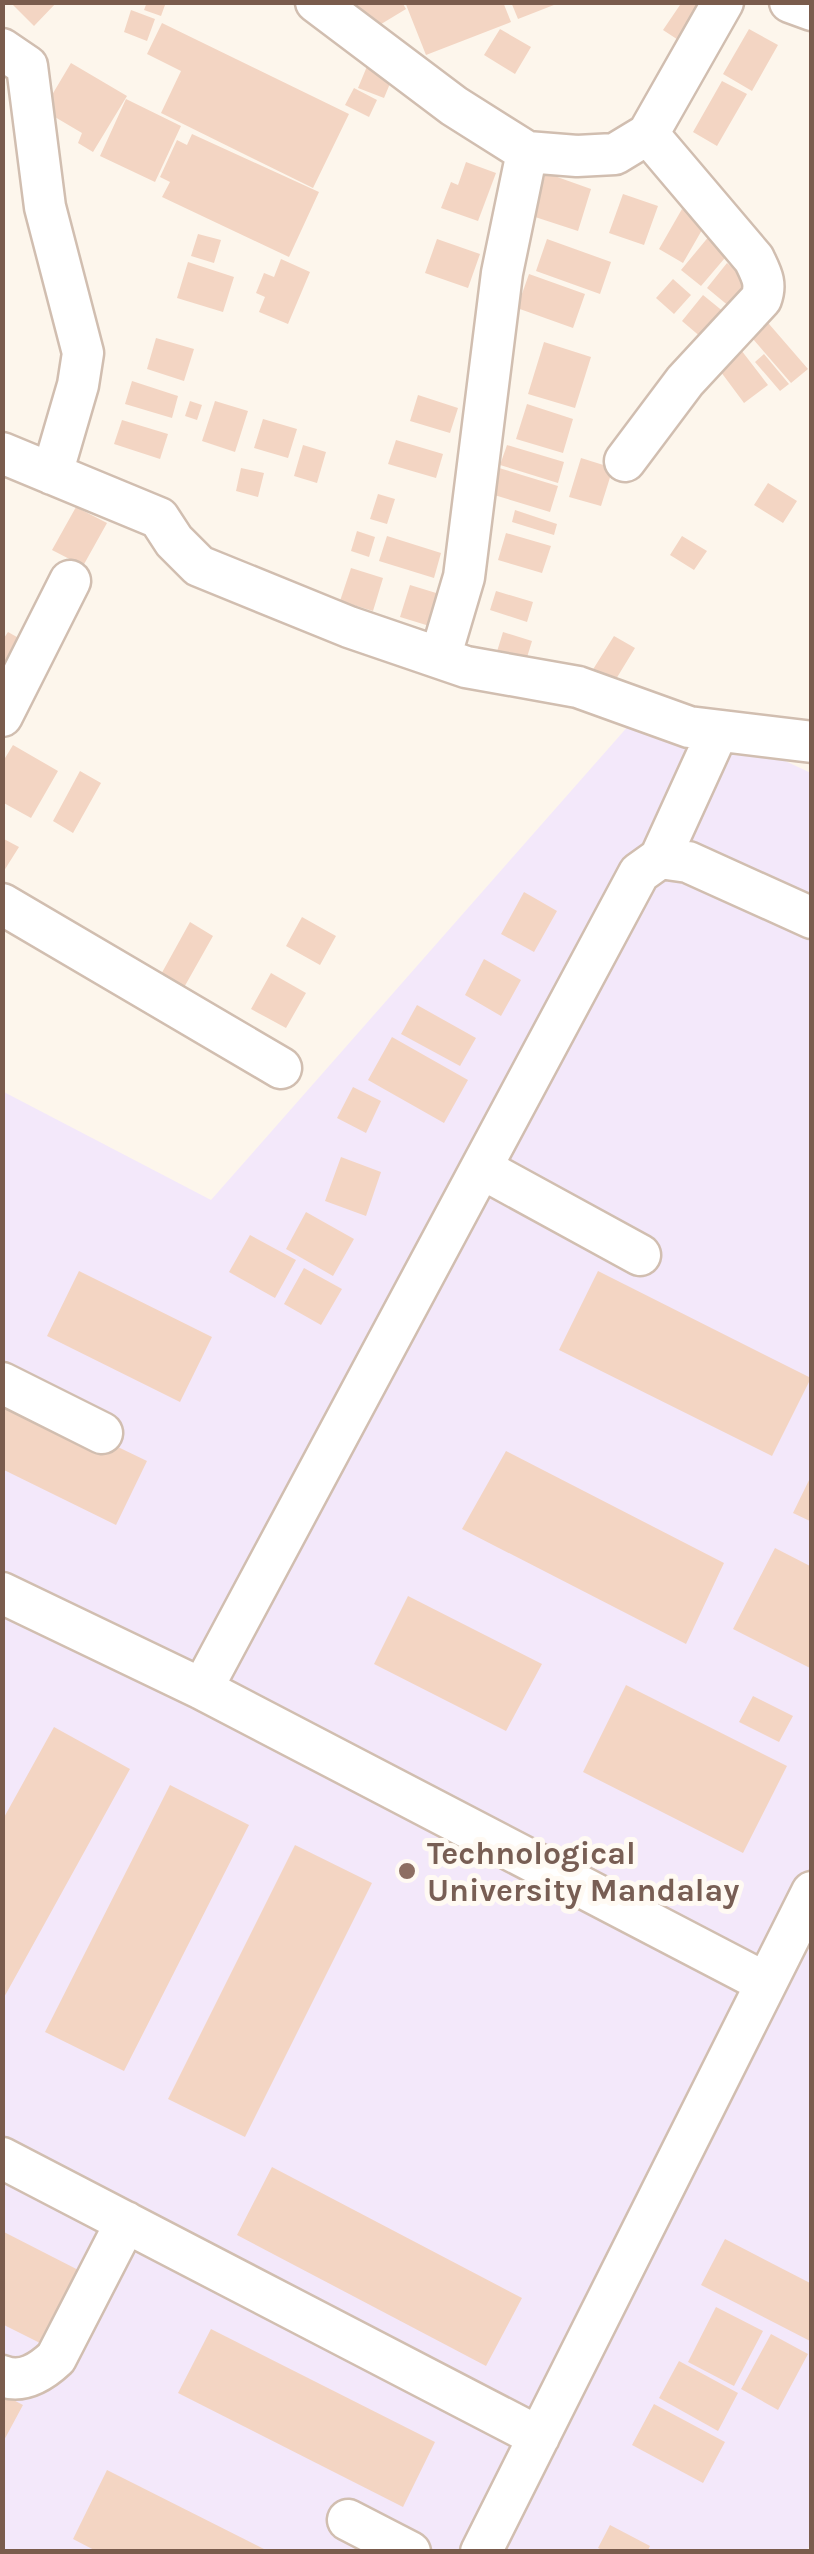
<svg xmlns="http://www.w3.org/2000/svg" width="814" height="2554" viewBox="0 0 814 2554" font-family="Karla,sans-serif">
	<rect width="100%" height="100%" fill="#fdf6ec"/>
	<path fill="#f3e8fa" d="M652,699L811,773L812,2542L806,2551H3L2,1091L211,1200Z"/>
	<path fill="#f3d5c3" d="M10,2H57L34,26Z
		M147,2L165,5L161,16L144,10Z
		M350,2H402L406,9L368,32Z
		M405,2H503L511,22L426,55Z
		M511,2H559V3L518,19Z
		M682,2H702L692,49L663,30Z
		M131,10L155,19L147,41L124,32Z
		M162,23L349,114L313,188L161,113L181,71L147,54Z
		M500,29L531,47L515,74L484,55Z
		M749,29L778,45L752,91L723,74Z
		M71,63L127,96L93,152L78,143L82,133L43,110Z
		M368,64L394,74L384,98L358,88Z
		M722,81L747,94L717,146L693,132Z
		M354,88L377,100L369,117L345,105Z
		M126,99L181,126L155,182L100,156Z
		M192,134L319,192L289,257L162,197L170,182L160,177L177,140L187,145Z
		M466,162L496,173L478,221L441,208L451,182L458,185Z
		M546,173L591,189L578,231L532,216Z
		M623,194L658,206L644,245L609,233Z
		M682,209L706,223L683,263L659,249Z
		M198,234L221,240L214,263L191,256Z
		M710,235L730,252L701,286L681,270Z
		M437,239L480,254L468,288L425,273Z
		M547,239L611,262L600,294L536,271Z
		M281,259L310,272L288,324L259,312L265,297L256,293L264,273L274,277Z
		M188,262L234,277L223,312L177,298Z
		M727,263L756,287L736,312L707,288Z
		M529,274L585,294L573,328L517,308Z
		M673,279L691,295L674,314L656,298Z
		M703,295L730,317L709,344L682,321Z
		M763,317L808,369L791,383L747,332Z
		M156,338L194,349L184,381L147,369Z
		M544,342L591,357L575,408L528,394Z
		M738,346L768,385L744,403L715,364Z
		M764,354L789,384L780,391L755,362Z
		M132,381L178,396L172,418L125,404Z
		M418,395L458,408L450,433L410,421Z
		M190,401L202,405L197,420L185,416Z
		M215,401L248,411L235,452L202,441Z
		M527,404L573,419L563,453L516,439Z
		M263,419L297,429L288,458L254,448Z
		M122,420L168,434L160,459L114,444Z
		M396,440L443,454L436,478L388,464Z
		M303,445L326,452L317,483L294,476Z
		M507,445L564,462L558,483L500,465Z
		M581,458L613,468L601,506L569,497Z
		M241,468L264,473L258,497L236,491Z
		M499,468L558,486L550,512L491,494Z
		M768,483L797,501L783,523L754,505Z
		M378,494L395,499L387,524L370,519Z
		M76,507L107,523L83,566L52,550Z
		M515,510L557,524L554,535L512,522Z
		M357,531L375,537L369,557L351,551Z
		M506,533L551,546L542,573L498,560Z
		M387,536L441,553L434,578L379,561Z
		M682,536L707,551L694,570L670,555Z
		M351,568L383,578L373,611L340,601Z
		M410,585L446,596L436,628L400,617Z
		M496,591L533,602L527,622L490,610Z
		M8,632L31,645L17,669L2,660V641Z
		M503,632L532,641L524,667L495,658Z
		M614,636L635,648L613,684L592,671Z
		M13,745L58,771L31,818L2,802V763Z
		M80,771L101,783L73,833L53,821Z
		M2,838L19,847L2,874Z
		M524,892L557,911L534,952L501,934Z
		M302,917L336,936L320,965L286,946Z
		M190,922L213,936L182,991L159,978Z
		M484,959L521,980L501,1016L465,995Z
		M271,973L306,993L286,1028L251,1009Z
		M417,1005L476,1038L460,1066L401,1034Z
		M392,1037L468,1080L444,1123L368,1080Z
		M353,1087L381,1101L366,1133L337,1118Z
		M341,1157L381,1172L366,1216L325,1201Z
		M306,1212L354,1239L333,1276L286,1249Z
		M250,1235L296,1260L275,1298L229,1272Z
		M304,1268L342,1289L321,1325L284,1304Z
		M79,1271L212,1337L180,1402L47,1336Z
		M598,1271L811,1378L772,1456L559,1350Z
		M12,1396L147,1461L116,1525L2,1469V1415Z
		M506,1451L724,1563L686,1644L462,1529Z
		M812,1474V1522L793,1513Z
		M775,1548L812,1567V1669L733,1629Z
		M408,1596L542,1664L506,1731L374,1664Z
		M626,1685L787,1766L743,1853L583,1772Z
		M753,1696L793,1716L779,1742L739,1722Z
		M54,1727L130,1769L2,2001V1821Z
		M170,1785L249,1825L124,2071L45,2032Z
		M295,1845L372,1883L245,2137L168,2099Z
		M272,2167L522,2298L486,2366L237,2235Z
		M2,2231L92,2277L54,2350L2,2324Z
		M725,2239L812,2284V2342L701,2285Z
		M716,2307L763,2331L734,2386L688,2362Z
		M211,2329L435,2442L403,2507L178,2393Z
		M771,2334L808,2354L778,2410L741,2389Z
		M679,2361L738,2393L718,2431L659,2398Z
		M2,2394L23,2405L2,2444Z
		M654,2404L725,2442L703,2483L632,2445Z
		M107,2470L270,2552H98L73,2539Z
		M610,2525L650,2546L647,2552H606L598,2548Z"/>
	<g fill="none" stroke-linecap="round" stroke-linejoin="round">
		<g stroke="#d1beb0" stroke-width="45">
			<path id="minor" d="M316,2L454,106L527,152L577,156L615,154L648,134L723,2
				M790,2L812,10
				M2,49L27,66L45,207L83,353L78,385L52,474
				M2,453L159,518L174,541L199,566L349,627L466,667L578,687L689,727L812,742
				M625,461L685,381L761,299C767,283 761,274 754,259L648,134
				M440,658L464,577L502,273L527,152
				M2,716L70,581
				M660,858L718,731
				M2,904L281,1068
				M481,1168L640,1255
				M2,1383L102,1433
				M2,1593L202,1689L764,1982
				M202,1689L639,873L660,858L688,862L812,918
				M2,2158L539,2437
				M2,2376C23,2384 41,2372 56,2358L126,2222
				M348,2520L410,2552
				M481,2552L812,1892"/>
		</g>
		<use href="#minor" stroke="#fff" stroke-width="40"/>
	</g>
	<circle fill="#8d6e63" stroke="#fffaf3" stroke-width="4" cx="407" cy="1871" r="10"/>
	<g text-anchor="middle" stroke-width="10" stroke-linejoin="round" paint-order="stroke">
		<g font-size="32" font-weight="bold" fill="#785e54" stroke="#fffaf3" text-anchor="start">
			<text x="427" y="1864">Technological<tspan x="427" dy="37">University Mandalay</tspan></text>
		</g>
	</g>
	<rect width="814" height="2554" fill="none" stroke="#7a5c4d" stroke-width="10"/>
</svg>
